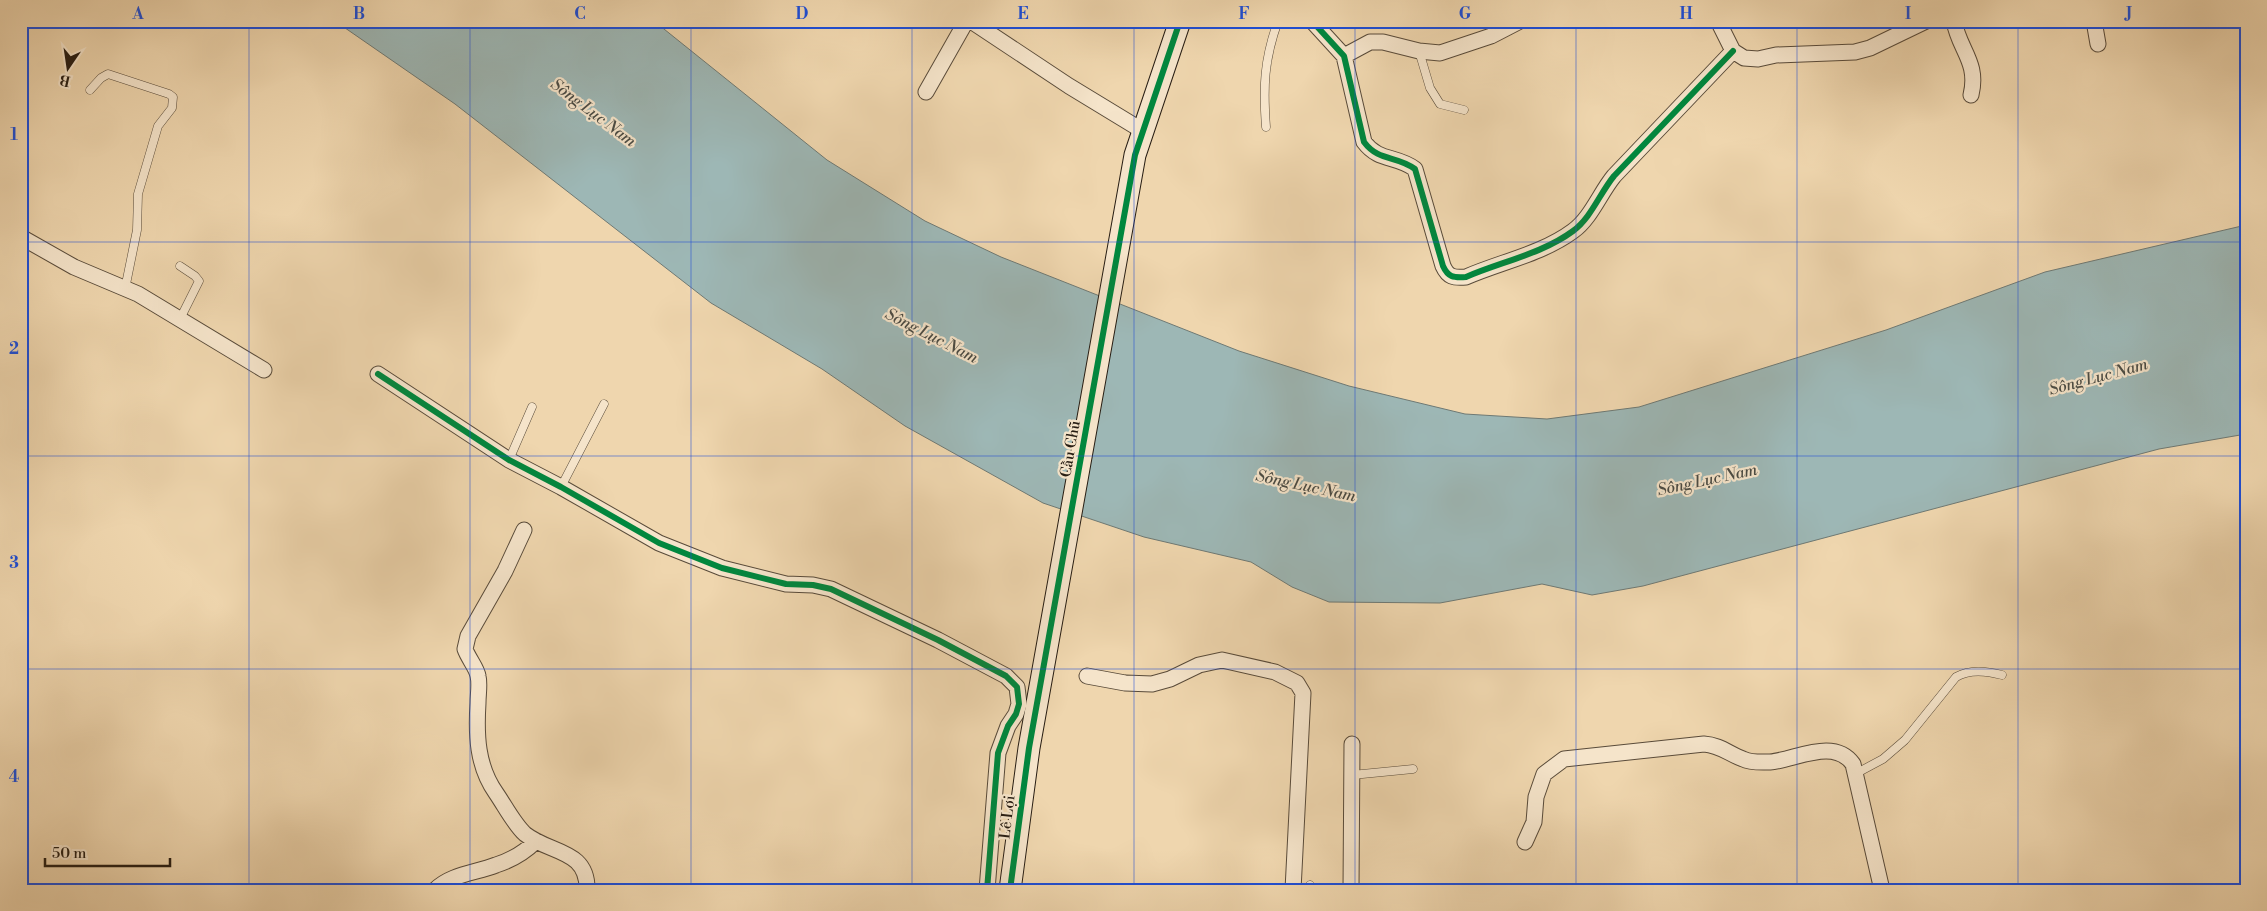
<svg xmlns="http://www.w3.org/2000/svg" width="2267" height="911" viewBox="0 0 2267 911" font-family="'Libre Bodoni',serif">
	<rect width="100%" height="100%" fill="#efd6ae"/>
	<filter id="stains"><feTurbulence type="fractalNoise" baseFrequency=".004" numOctaves="4"/><feColorMatrix values="0 0 0 0 .2 0 0 0 0 .09 0 0 0 0 .02 0 0 0 .5 -.17"/></filter>
	<radialGradient id="worn" r=".72"><stop offset=".6" stop-color="#630" stop-opacity="0"/><stop offset="1" stop-color="#630" stop-opacity=".3"/></radialGradient>
	<path fill="#9db7b5" stroke="#6e7974" d="M335,21H654L827,160L925,221L1001,257L1239,351L1349,386L1465,414L1547,419L1639,407L1886,330L2045,272L2246,225V434L2159,449L1643,586L1592,595L1542,584L1440,603L1329,602L1292,587L1251,562L1144,537L1043,503L905,426L822,369L711,303L455,104Z"/>
	<g fill="none" stroke-linecap="round" stroke-linejoin="round">
		<g stroke="#594b3a" stroke-width="9">
			<path id="lane" d="M1419,51L1430,88L1440,104L1464,110
				M90,90L101,78L108,74L169,94L173,97L172,108L158,126L138,194L137,230L125,289
				M1266,127C1263,87 1264,60 1278,21
				M180,266L195,276L199,281L180,319
				M509,460L532,407
				M561,487L604,404
				M1855,774L1883,759L1905,740L1956,677C1970,669 1986,671 2002,675
				M1352,775L1413,769
				M1309,890L1310,885"/>
		</g>
		<g stroke="#594b3a" stroke-width="17">
			<path id="street" d="M971,21L1069,86L1143,131
				M1312,21L1344,56L1364,142C1379,162 1396,155 1415,169L1443,266C1448,277 1453,278 1466,277C1500,262 1542,254 1573,231C1591,218 1600,193 1614,176L1733,51
				M1718,21L1733,51L1744,58L1758,59L1776,55L1855,52L1870,48L1926,21
				M1954,21C1959,50 1979,62 1971,95
				M2094,21L2098,44
				M1344,56L1370,42H1383L1419,51L1440,53L1491,36L1520,21
				M926,92L964,25V21
				M21,237L74,267L138,294L264,370
				M378,374L509,460L561,487L659,543L722,568L786,584L813,585L831,589L938,640L1006,676L1017,687L1019,704L1016,714L1008,726L998,753L987,890
				M524,530L505,571L468,636L465,649C468,658 477,668 478,676C480,684 478,694 478,703C476,735 477,766 496,793C505,806 514,824 525,834C550,854 588,849 587,890
				M1087,676L1125,683L1152,684L1170,679L1199,665L1222,660L1275,672L1297,683L1303,693L1293,890
				M1525,842L1534,822L1536,797L1544,774L1564,759L1704,744C1720,745 1729,754 1743,759C1751,763 1761,762 1770,762C1795,760 1834,737 1853,764L1882,890
				M435,890C451,874 476,873 496,865C512,860 525,852 536,841
				M1351,890L1352,744"/>
		</g>
		<g stroke="#271d13" stroke-width="23">
			<path id="secondary" d="M1010,890L1029,748L1135,155L1180,21"/>
		</g>
		<use href="#lane" stroke="#f5e4ca" stroke-width="8"/>
		<use href="#street" stroke="#f5e4ca" stroke-width="15"/>
		<use href="#secondary" stroke="#f5e4ca" stroke-width="21"/>
		<g stroke="#f5e4ca" stroke-width="9">
			<path id="cycleway" d="M1312,21L1344,56L1364,142C1379,162 1396,155 1415,169L1443,266C1448,277 1453,278 1466,277C1500,262 1542,254 1573,231C1591,218 1600,193 1614,176L1733,51
				M378,374L509,460L561,487L659,543L722,568L786,584L813,585L831,589L938,640L1006,676L1017,687L1019,704L1016,714L1008,726L998,753L987,890
				M1010,890L1029,748L1135,155L1180,21"/>
		</g>
		<use href="#cycleway" stroke="#00873e" stroke-width="6"/>
	</g>
	<path fill="none" stroke="#1d4ed8" stroke-width="1" stroke-opacity="0.55" d="M249,21V890M470,21V890M691,21V890M912,21V890M1134,21V890M1355,21V890M1576,21V890M1797,21V890M2018,21V890M21,242H2246M21,456H2246M21,669H2246"/>
	<g text-anchor="middle" stroke-width="4.5" stroke-linejoin="round" paint-order="stroke">
		<g font-size="15" fill="#271d13" stroke="#f5e4ca">
			<text transform="translate(1070 449) rotate(-80)" y="5">Cầu Chũ</text>
			<text transform="translate(1007 817) rotate(-83)" y="5">Lê Lợi</text>
		</g>
		<g font-size="16" font-style="italic" fill="#4a4b44" stroke="#f5e4ca">
			<text transform="translate(594 112) rotate(37)" y="6">Sông Lục Nam</text>
			<text transform="translate(932 335) rotate(27)" y="6">Sông Lục Nam</text>
			<text transform="translate(2098 376) rotate(-15)" y="6">Sông Lục Nam</text>
			<text transform="translate(1707 479) rotate(-12)" y="6">Sông Lục Nam</text>
			<text transform="translate(1306 485) rotate(12)" y="6">Sông Lục Nam</text>
		</g>
	</g>
	<rect width="2267" height="911" fill="none" stroke="#efd6ae" stroke-width="55"/>
	<g transform="translate(68 68) rotate(193)" stroke="#f5e4ca" stroke-width="4" paint-order="stroke">
	<path d="M0-4L9 19L0 12L-9 19Z" fill="#271d13"/>
	<text y="-8" font-size="14" font-weight="bold" text-anchor="middle" fill="#271d13">B</text>
	</g>
	<path d="M45 858v8h125v-8" fill="none" stroke="#271d13" stroke-width="2.5"/>
	<text x="52" y="858" font-size="15" fill="#271d13" stroke="#f5e4ca" stroke-width="4" paint-order="stroke">50 m</text>
	<rect x="28" y="28" width="2212" height="856" fill="none" stroke="#1d4ed8" stroke-width="2"/>
	<g font-size="16" text-anchor="middle" font-weight="bold" fill="#1d4ed8">
		<text x="138" y="19">A</text>
		<text x="359" y="19">B</text>
		<text x="580" y="19">C</text>
		<text x="802" y="19">D</text>
		<text x="1023" y="19">E</text>
		<text x="1244" y="19">F</text>
		<text x="1465" y="19">G</text>
		<text x="1686" y="19">H</text>
		<text x="1908" y="19">I</text>
		<text x="2129" y="19">J</text>
		<text x="14" y="140">1</text>
		<text x="14" y="354">2</text>
		<text x="14" y="568">3</text>
		<text x="14" y="782">4</text>
	</g>
	<rect width="100%" height="100%" filter="url(#stains)"/>
	<rect width="100%" height="100%" fill="url(#worn)"/>
</svg>
